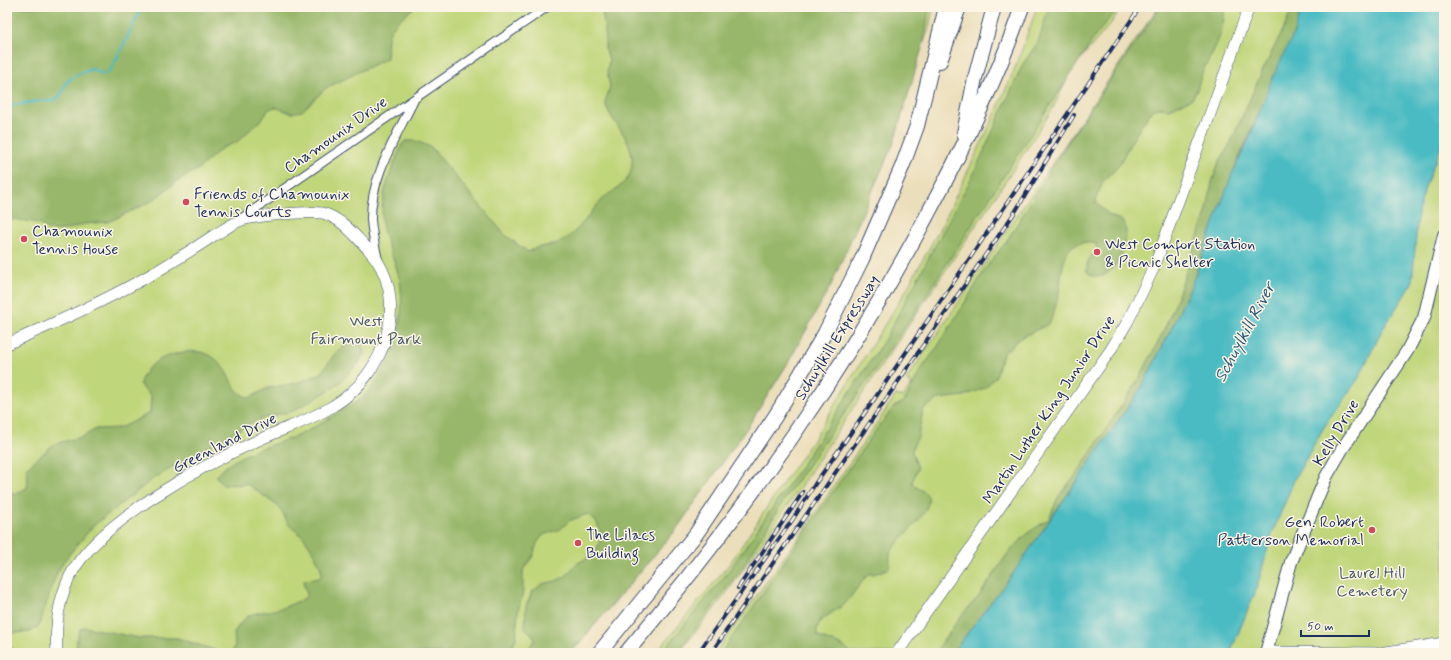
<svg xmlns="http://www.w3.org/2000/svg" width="1451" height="660" viewBox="0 0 1451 660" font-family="Mynerve,sans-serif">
	<rect width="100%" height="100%" fill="#fcf5e5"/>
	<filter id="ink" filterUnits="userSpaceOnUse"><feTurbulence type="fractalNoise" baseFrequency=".025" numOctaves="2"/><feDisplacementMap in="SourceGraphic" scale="8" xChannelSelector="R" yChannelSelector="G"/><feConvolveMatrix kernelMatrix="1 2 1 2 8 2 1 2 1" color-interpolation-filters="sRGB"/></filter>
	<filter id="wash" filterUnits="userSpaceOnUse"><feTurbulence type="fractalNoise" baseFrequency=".012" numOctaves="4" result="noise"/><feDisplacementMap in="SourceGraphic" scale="16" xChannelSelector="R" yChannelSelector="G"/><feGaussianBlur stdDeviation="0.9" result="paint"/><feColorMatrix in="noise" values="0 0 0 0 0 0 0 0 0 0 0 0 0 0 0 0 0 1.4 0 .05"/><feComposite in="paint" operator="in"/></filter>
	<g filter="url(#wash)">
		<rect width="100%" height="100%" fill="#ebdeba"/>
		<path fill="#c0d67a" stroke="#6e826c" d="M7,7H933L928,31L902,94L563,653H7Z
			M1037,7H1121L1112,22L1072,69L1053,108L1005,182L773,527L725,595L679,653H656L731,562L783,483L810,445L905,292L944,221L992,121L1018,61Z
			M1158,7H1302L1293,35L1141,388L1035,543L952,653H715L799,537L896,395L903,397L912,384L906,380Z
			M1444,139V653H1230L1256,590L1272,534L1295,478L1324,427L1358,379L1381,332L1412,283L1418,212L1425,187Z"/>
		<path fill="#98b76a" stroke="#5a7364" d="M7,7H415C405,15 390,25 388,38C387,45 388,51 387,58L326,88L302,111L291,113L275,107L269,109L264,117L237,142L222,148L197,170L183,177L150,202L108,222L84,224L65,230H48L39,223L14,219L7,226Z
			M601,7H929L924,41L894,142L831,285L788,363L747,428L675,531L571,653H525L535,640L533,635L525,628L526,606L532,592L542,584L556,581L566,576L576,564L595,554L600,541V530L596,521L587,514L569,521L561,529L543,535L537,543L533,556L523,570V592L518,611L516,638L510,653H232L235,645L234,633C248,609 255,615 278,609C287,607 296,602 305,598L307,594L303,583L305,580L320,578L322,574L320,566L311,548L304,538L289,525L279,507L247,484L223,485L216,476C238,451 270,447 299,435C312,429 324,421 336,414C347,408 360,402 368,392C394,360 409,314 398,273C393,255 382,237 382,219C380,194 393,167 402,144L405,141H416L431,147L505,235L528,252C531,251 533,249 536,248C549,245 562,244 572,234C583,225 590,212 600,202C613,187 634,185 632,158C631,135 609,121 605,102L610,87L607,71L609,60L605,48V29Z
			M1049,7H1119L1096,35L912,317L788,494L742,568L677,653H661L728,572L799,469L885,339L973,175L1023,64L1038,42Z
			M1160,7H1224C1226,31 1213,51 1203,71C1199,80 1198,90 1193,98L1170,109L1157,108L1152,110L1131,142L1118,167L1103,181L1097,196L1096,203L1109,215L1122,221C1136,237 1110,293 1087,272C1086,261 1090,257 1097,249L1096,244C1058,234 1064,274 1058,297C1056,306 1053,315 1049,324L1020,338L1003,354L996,376L985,388L964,396L939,399L923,409L918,437L913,446L912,452L918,468L912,482C915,489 925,489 928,497C933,511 899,539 892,550C888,556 891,562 889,568L874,574H868L845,604L821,620L817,628V635C827,643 842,641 850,653H721L878,427L895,406L904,402L920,371L938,346L988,265L1006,242L1064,148Z
			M1292,7H1302L1293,35L1232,174L1192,284L1169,334L1141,388L1012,575L952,653H935L960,617L979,596L1008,553L1029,532L1049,519L1058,497L1078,472L1139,379L1164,330L1175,304L1207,210L1212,182L1219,162L1230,144L1262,72L1285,26Z
			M356,341L361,343L364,353L359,363L336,386L293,411L257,420L238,430L154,478L93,526L64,561L56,575L39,626L31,632L7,633V484L13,495L27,488L28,477L26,468L54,444L82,437L96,429L120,428L150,413L151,397C143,386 135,387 145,373C153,361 162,358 175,354C203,347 217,354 230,379C235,388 238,394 249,398L268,388L296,383L321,374L333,356L340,348L350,342Z
			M85,627L139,638H177L224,653H78C75,646 77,636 80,629Z"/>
		<path fill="#4cbbc3" stroke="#347590" d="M1302,7H1444V139L1425,187L1418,212L1412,283L1381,332L1358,379L1324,427L1295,478L1272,534L1256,590L1230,653H952L1012,575L1141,388L1169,334L1192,284L1232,174L1249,140L1271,81L1293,35Z"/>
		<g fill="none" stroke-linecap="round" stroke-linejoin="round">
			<path stroke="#4cbbc3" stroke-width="2.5" d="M7,113L13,105L40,101H53L60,96L67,82L76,75L93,69L101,74L108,73C122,52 130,29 142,7
				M507,646L511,653"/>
		</g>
	</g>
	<g filter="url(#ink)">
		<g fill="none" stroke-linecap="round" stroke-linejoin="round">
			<g stroke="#3a496c" stroke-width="10">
				<path id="street" d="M242,218L547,7
					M378,260C375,247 372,234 371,220C370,178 396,137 414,100"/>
			</g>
			<g stroke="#3a496c" stroke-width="12">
				<path id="secondary" d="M7,344C57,322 107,300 154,273C174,261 194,249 213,236C222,231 230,225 239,221C249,216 310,211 322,213C342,218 354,235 368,249C413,297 385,376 333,406C311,420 285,428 261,439C205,464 98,521 70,576C59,599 55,627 57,653
					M1266,652L1380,653L1444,643
					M7,653H13
					M897,653L1110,351L1128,321L1155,265L1249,7"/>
			</g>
			<g stroke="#3a496c" stroke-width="14">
				<path id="primary" d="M1266,653L1291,562L1326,477L1341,451L1407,351L1424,318L1444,235"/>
			</g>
			<g stroke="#3a496c" stroke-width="16">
				<path id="highway" d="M940,61L959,7
					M964,133L975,78L994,7
					M599,653L696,534L776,415L825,333L862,259L902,167L917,126L946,7
					M626,653C744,512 847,369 932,206C967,141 998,76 1022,7"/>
			</g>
			<use href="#street" stroke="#fff" stroke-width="8"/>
			<use href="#secondary" stroke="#fff" stroke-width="11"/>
			<use href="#primary" stroke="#fff" stroke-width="12"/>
			<use href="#highway" stroke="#fff" stroke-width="14"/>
			<g stroke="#1b2f5e" stroke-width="4">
				<path id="rail" d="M738,588L803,492
					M698,653L793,519L815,484L873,401L1140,7
					M711,653L1015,212L1074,115"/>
			</g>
			<use href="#rail" stroke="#fcf5e5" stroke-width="2.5" stroke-dasharray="8" stroke-linecap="butt"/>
		</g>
	</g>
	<g fill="#d1495b" stroke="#fcf5e5" stroke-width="1.5">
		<circle cx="186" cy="202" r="4"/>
		<circle cx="24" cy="239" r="4"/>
		<circle cx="1097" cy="252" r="4"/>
		<circle cx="1372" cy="530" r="4"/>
		<circle cx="578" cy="543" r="4"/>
	</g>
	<g text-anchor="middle" stroke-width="3" stroke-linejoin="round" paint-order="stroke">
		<g font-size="16" fill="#1b2f5e" stroke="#fcf5e5">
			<text transform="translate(335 134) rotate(-35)" y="6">Chamounix Drive</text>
			<text transform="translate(836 337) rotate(-58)" y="6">Schuylkill Expressway</text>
			<text transform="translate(1048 409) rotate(-56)" y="6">Martin Luther King Junior Drive</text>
			<text transform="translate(1335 432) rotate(-59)" y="6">Kelly Drive</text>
			<text transform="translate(224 442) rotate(-27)" y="6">Greenland Drive</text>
		</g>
		<g font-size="16" fill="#1b2f5e" stroke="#fcf5e5" text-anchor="start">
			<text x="194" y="199">Friends of Chamounix<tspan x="194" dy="18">Tennis Courts</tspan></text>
			<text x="32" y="236">Chamounix<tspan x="32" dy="18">Tennis House</tspan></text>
			<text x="1105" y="249">West Comfort Station<tspan x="1105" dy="18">&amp; Picnic Shelter</tspan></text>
			<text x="1364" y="527" text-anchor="end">Gen. Robert<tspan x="1364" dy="18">Patterson Memorial</tspan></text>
			<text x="586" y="540">The Lilacs<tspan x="586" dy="18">Building</tspan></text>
		</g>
		<g font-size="16" fill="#445965" stroke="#fcf5e5">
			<text x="366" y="326">West<tspan x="366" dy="18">Fairmount Park</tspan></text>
			<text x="1372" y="578">Laurel Hill<tspan x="1372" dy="18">Cemetery</tspan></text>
		</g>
		<g font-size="17" font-style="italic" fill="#2a597c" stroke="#fcf5e5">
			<text transform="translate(1244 332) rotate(-62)" y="6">Schuylkill River</text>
		</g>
	</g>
	<rect width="1451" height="660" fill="none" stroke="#fcf5e5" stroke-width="24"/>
	<path d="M1301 630v6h68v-6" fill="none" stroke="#1b2f5e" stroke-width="2"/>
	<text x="1307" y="630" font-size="12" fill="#1b2f5e" stroke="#fcf5e5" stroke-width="3" paint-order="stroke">50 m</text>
</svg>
